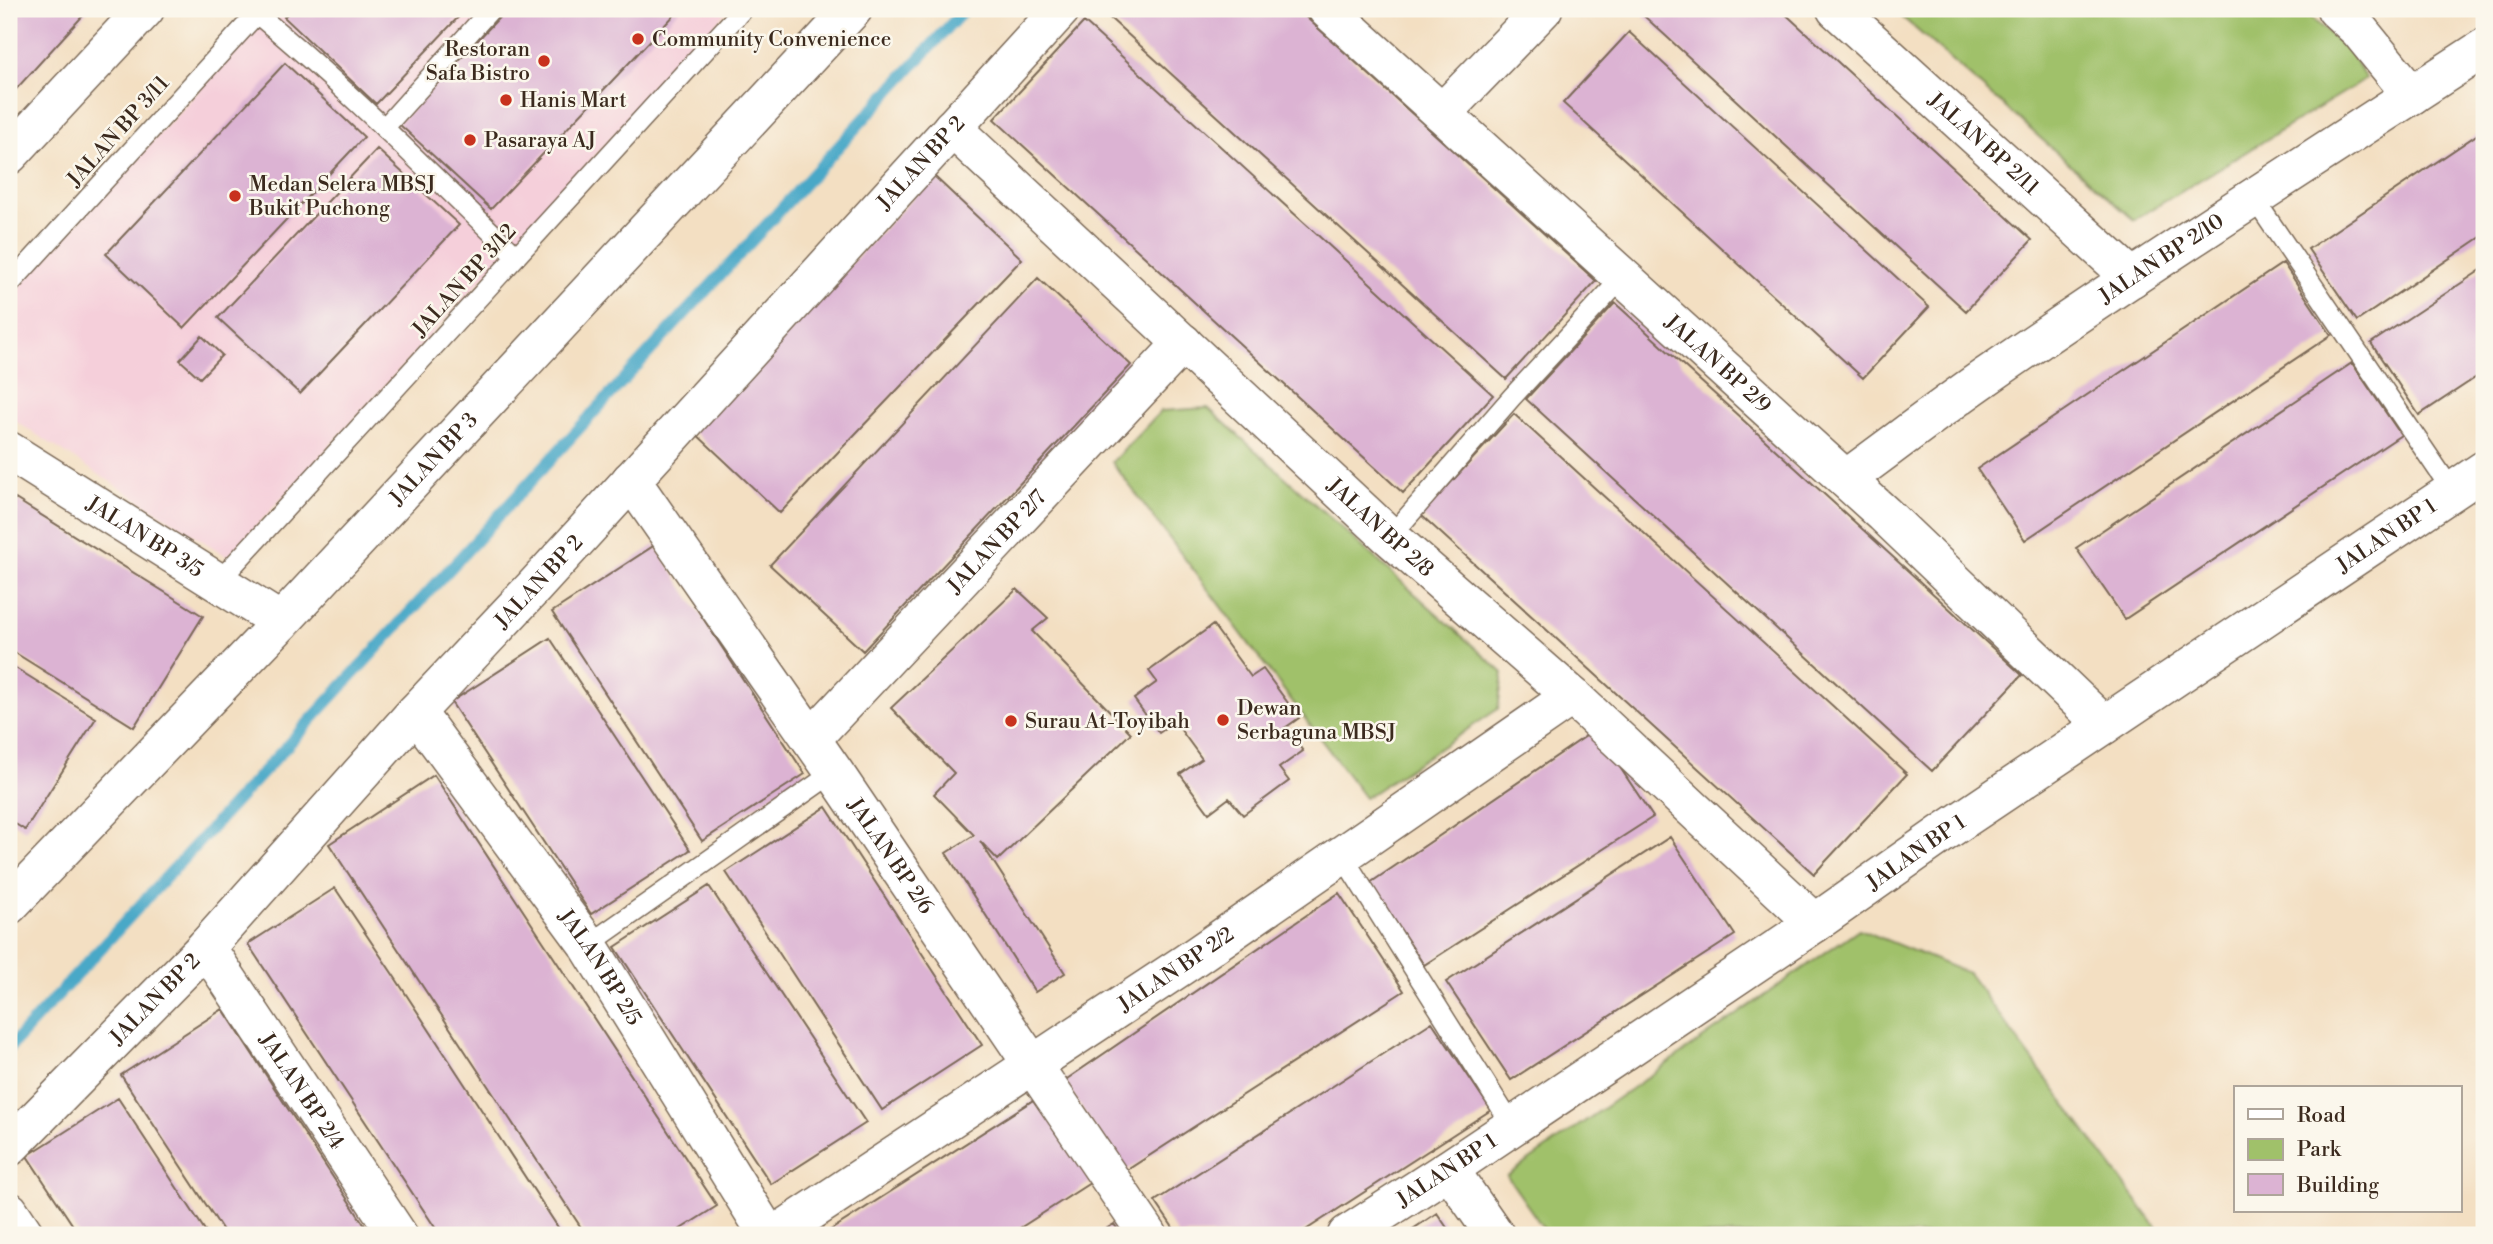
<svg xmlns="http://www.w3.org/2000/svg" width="2493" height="1244" viewBox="0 0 2493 1244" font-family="'Libre Bodoni',serif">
	<rect width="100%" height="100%" fill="#fbf7ec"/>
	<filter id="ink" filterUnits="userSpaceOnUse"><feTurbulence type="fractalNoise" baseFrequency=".0143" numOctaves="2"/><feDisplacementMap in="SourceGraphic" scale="14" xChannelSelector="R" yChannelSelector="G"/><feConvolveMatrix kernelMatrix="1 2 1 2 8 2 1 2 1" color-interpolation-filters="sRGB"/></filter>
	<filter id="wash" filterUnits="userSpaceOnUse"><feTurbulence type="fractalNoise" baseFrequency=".00686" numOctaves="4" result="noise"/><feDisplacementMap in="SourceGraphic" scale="28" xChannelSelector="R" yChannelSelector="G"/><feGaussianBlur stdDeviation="1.57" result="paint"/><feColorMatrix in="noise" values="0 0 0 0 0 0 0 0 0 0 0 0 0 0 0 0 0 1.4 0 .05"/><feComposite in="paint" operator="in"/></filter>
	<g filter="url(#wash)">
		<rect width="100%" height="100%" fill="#f3dfc2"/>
		<path fill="#f5cfda" d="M274,9H729L228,557L9,417V298Z"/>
		<path fill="#a0c16a" stroke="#6e7644" stroke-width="2" d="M1893,9H2301L2349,51L2366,79L2134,220Z
			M1208,408L1503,673L1498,709L1365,798L1112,462L1161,411Z
			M1859,929L1968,973L2162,1235H1548L1507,1176Z"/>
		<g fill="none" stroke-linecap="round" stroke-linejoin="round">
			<path stroke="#48a8c7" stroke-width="12" d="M9,1048L965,9"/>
		</g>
		<g id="blocks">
			<path fill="#dcb3d3" d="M9,9H89L9,97Z
				M291,9H466L376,104L284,17Z
				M507,9H680L491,209L399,124Z
				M1100,9H1297L1596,281L1506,379Z
				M1651,9H1780L2032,240L1966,311L1644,16Z
				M1084,22L1493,395L1403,493L994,119Z
				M1629,32L1929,307L1863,378L1563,103Z
				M285,63L364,137L184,328L106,254Z
				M2484,130V235L2357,321L2308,249Z
				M377,149L459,225L300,394L218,318Z
				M934,176L1022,259L780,513L693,431Z
				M2283,263L2331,335L2025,540L1977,469Z
				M2484,268V372L2419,415L2371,343Z
				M1038,278L1131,365L863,651L770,565Z
				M1615,303L2022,675L1932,771L1526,399Z
				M202,336L222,355L200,378L180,360Z
				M2352,363L2401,435L2125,619L2076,548Z
				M1514,414L1907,774L1814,874L1421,515Z
				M9,495L203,616L134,727L9,649Z
				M655,545L805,774L702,841L552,612Z
				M1017,589L1048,618L1032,631L1131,733L998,860L980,841L1065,973L1035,992L946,853L974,835L934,794L954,773L891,708Z
				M1213,625L1251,677L1263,669L1299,718L1285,728L1303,751L1279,768L1289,781L1243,815L1229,798L1209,813L1180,774L1202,759L1175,722L1159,733L1134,699L1157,682L1149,671Z
				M550,638L690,850L591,914L451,702Z
				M9,664L96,718L25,830L9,820Z
				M1595,730L1653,817L1424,965L1370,883Z
				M434,775L717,1206L671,1235H586L329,844Z
				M826,807L982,1045L882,1110L726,872Z
				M1670,837L1735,935L1511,1080L1446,982Z
				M709,886L866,1123L771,1184L615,947Z
				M335,888L396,979L563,1235H440L248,944Z
				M1339,893L1404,991L1124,1172L1064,1081Z
				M223,1009L290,1112L371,1235H226L121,1075Z
				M1432,1022L1491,1110L1298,1235H1178L1155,1201Z
				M1038,1097L1093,1181L1009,1235H823Z
				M118,1098L141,1133L208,1235H79L74,1227L27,1156Z
				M1437,1213L1452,1235H1404Z
				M1114,1224L1121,1235H1096Z"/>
		</g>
	</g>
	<g filter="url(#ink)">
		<use href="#blocks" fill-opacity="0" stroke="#7b6957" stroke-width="2"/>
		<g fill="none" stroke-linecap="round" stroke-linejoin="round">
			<g stroke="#7b6957" stroke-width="22">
				<path id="lane" d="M257,14C348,89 431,174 516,256
					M384,128L491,9
					M2253,197L2453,492
					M9,285L261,9
					M1390,537L1512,397L1623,277
					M218,582L743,9
					M1342,855L1512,1125
					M588,945L834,772"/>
			</g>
			<g stroke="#7b6957" stroke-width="41">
				<g id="street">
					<path id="s1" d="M1327,9L1884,514L2104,725"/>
					<path id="s2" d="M1836,9L2132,278"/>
					<path d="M2336,9L2359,30L2412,95"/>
					<path d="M1442,113L1543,9"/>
					<path id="s3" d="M952,128L1390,537L1572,696L1815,923"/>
					<path d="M9,155L145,9"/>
					<path id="s4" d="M9,451L281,622"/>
					<path id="s5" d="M1846,479C1893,445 1939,409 1987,376C2150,263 2318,156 2484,48"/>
					<path id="s6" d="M631,480L834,772L1148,1235"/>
					<path id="s7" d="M416,712L588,945L768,1235"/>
					<path id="s8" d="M811,739L1183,343"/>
					<path id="s9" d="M9,905L281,622L853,9"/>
					<path id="s10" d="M206,947L398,1235"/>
					<path id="s11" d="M9,1147L206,947L416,712L534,587L1061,9"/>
					<path d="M1449,1169L1495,1235"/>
					<path d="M9,1211L25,1235"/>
					<path id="s12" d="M775,1235L1186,963L1572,696"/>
					<path id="s13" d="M1347,1235L1449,1169L1815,923L1943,833L2484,470"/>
				</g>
			</g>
			<use href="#lane" stroke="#fff" stroke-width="19"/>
			<use href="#street" stroke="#fff" stroke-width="38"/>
		</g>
	</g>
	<g fill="#c8321e" stroke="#fbf7ec" stroke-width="2.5">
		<circle cx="638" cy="39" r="7"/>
		<circle cx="544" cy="61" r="7"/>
		<circle cx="506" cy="100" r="7"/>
		<circle cx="470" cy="140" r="7"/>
		<circle cx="235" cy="196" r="7"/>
		<circle cx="1223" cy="720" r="7"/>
		<circle cx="1011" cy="721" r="7"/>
	</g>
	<g text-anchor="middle" stroke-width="5" stroke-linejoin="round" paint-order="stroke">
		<g font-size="21" fill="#3b2a1e" stroke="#fbf7ec" text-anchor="start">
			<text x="652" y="46">Community Convenience</text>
			<text x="530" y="56" text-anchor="end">Restoran<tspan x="530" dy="24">Safa Bistro</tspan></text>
			<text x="520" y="107">Hanis Mart</text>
			<text x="484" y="147">Pasaraya AJ</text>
			<text x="249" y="191">Medan Selera MBSJ<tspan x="249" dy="24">Bukit Puchong</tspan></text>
			<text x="1237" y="715">Dewan<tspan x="1237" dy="24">Serbaguna MBSJ</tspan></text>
			<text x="1025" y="728">Surau At-Toyibah</text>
		</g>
		<g font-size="21" fill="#3b2a1e" stroke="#fbf7ec">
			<text transform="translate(118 131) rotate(-48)" y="7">JALAN BP 3/11</text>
			<text dy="7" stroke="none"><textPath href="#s2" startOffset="200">JALAN BP 2/11</textPath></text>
			<text dy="7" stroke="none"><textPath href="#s11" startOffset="1342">JALAN BP 2</textPath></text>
			<text dy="7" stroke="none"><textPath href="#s5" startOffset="385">JALAN BP 2/10</textPath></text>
			<text transform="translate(464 280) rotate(-48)" y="7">JALAN BP 3/12</text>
			<text dy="7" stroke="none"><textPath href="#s1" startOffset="528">JALAN BP 2/9</textPath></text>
			<text dy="7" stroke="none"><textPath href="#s9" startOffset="616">JALAN BP 3</textPath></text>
			<text dy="7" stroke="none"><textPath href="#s3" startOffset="586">JALAN BP 2/8</textPath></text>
			<text dy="7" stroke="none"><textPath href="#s4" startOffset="161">JALAN BP 3/5</textPath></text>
			<text dy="7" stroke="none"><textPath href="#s13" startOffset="1253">JALAN BP 1</textPath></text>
			<text dy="7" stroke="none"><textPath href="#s8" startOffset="271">JALAN BP 2/7</textPath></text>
			<text dy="7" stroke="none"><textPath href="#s11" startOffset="775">JALAN BP 2</textPath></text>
			<text dy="7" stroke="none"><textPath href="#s13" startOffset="686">JALAN BP 1</textPath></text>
			<text dy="7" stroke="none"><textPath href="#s6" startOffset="457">JALAN BP 2/6</textPath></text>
			<text dy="7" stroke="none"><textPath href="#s7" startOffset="315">JALAN BP 2/5</textPath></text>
			<text dy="7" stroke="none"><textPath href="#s12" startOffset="481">JALAN BP 2/2</textPath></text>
			<text dy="7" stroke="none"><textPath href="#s11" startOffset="208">JALAN BP 2</textPath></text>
			<text dy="7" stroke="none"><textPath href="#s10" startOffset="173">JALAN BP 2/4</textPath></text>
			<text dy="7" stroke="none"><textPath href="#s13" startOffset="119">JALAN BP 1</textPath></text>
		</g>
	</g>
	<rect width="2493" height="1244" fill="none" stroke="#fbf7ec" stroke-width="35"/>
	<rect x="2234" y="1086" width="228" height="126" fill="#fbf7ec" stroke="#aea59a" stroke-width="2"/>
	<rect x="2248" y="1109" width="35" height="10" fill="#ffffff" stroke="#aea59a" stroke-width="2"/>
	<text x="2297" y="1122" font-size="21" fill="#3b2a1e">Road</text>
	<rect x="2248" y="1139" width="35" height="21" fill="#a0c16a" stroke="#aea59a" stroke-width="2"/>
	<text x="2297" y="1156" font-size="21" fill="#3b2a1e">Park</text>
	<rect x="2248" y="1174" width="35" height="21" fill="#dcb3d3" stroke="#aea59a" stroke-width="2"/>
	<text x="2297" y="1192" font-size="21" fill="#3b2a1e">Building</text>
</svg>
